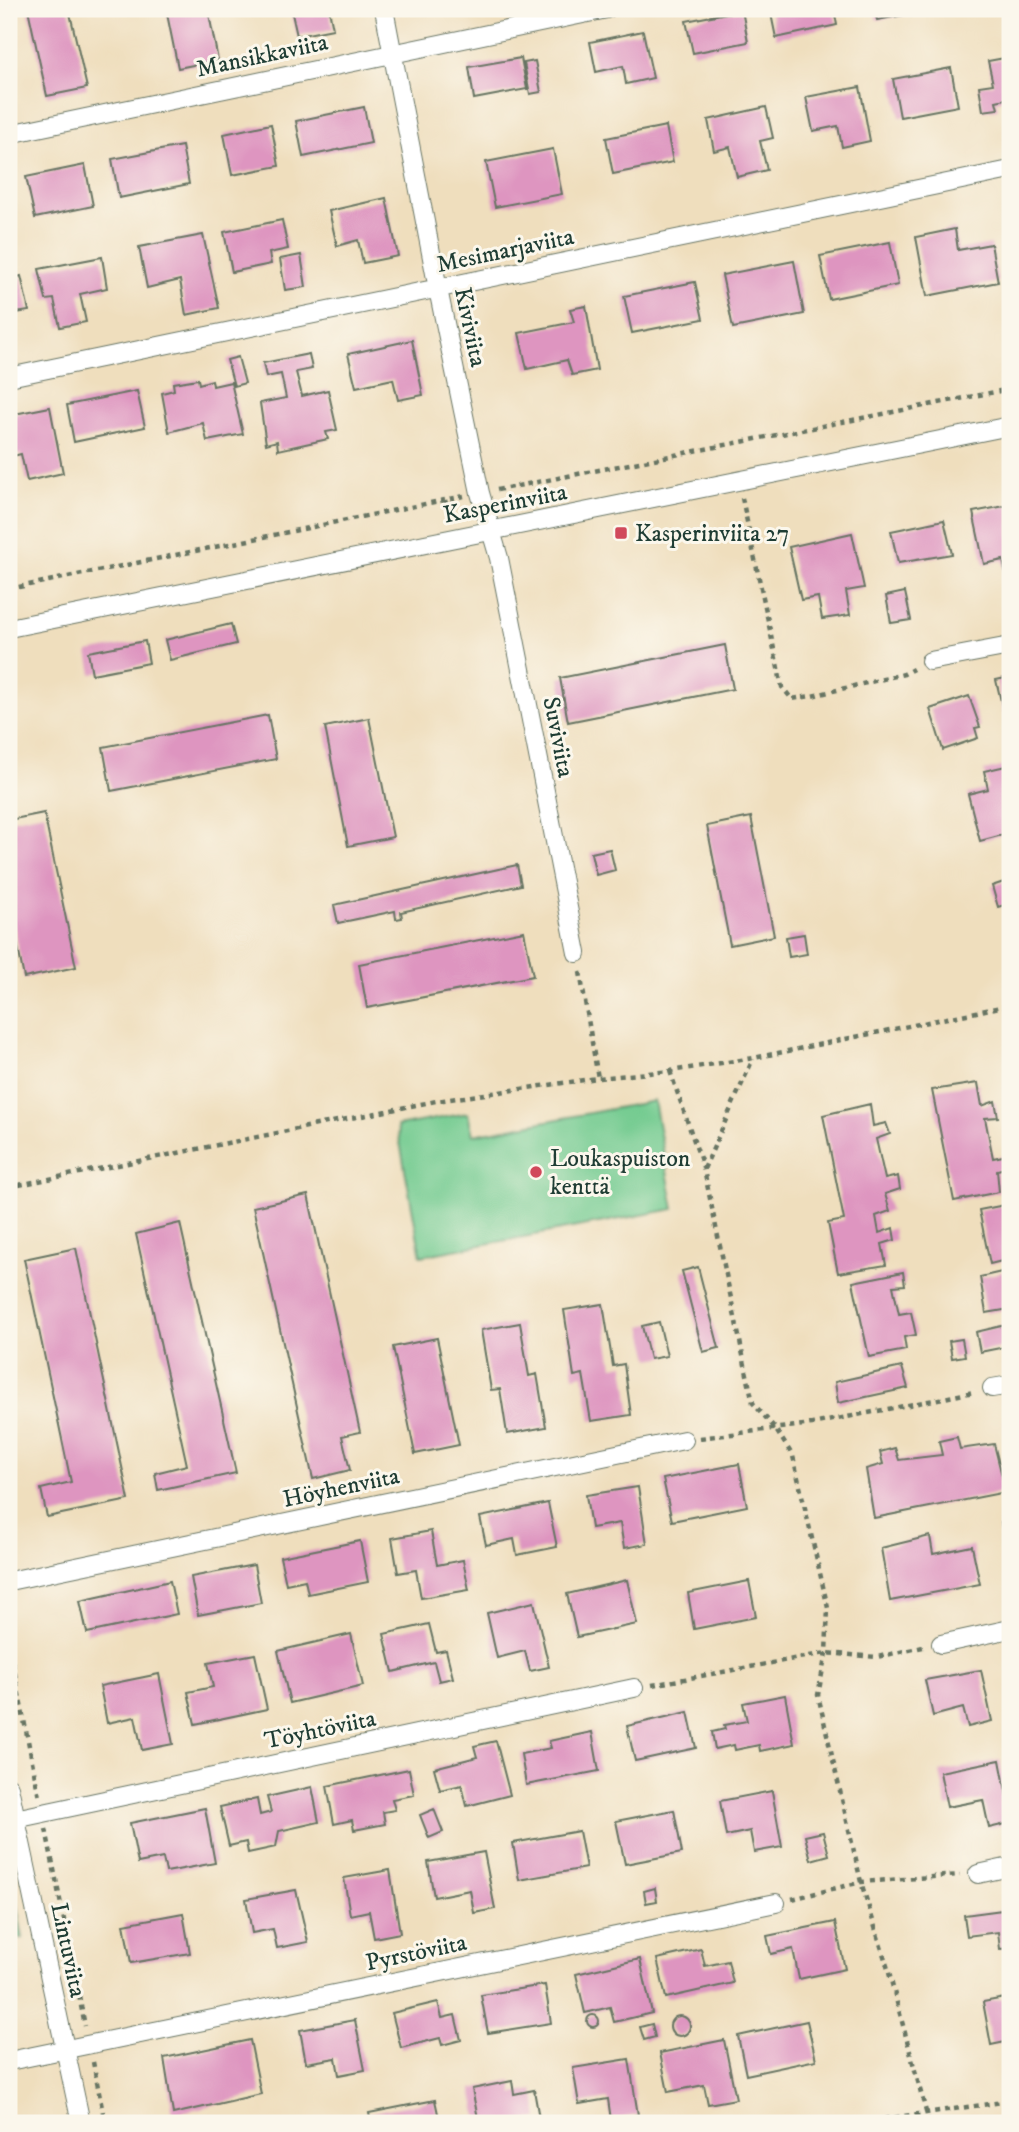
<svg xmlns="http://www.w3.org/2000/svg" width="1019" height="2132" viewBox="0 0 1019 2132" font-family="'IM FELL DW Pica',serif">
	<rect width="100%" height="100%" fill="#fbf7ec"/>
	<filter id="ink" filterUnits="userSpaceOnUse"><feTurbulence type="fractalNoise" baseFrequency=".0143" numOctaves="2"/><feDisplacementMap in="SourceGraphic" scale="14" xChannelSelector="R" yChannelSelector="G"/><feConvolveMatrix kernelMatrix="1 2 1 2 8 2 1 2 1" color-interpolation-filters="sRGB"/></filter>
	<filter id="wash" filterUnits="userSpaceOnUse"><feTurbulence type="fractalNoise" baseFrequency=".00686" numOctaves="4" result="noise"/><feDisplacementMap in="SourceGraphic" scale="28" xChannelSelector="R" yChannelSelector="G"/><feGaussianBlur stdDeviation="1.57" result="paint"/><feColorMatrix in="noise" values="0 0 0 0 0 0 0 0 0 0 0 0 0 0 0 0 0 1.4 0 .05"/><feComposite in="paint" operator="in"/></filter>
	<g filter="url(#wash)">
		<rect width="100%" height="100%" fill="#efdebd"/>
		<path fill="#73cb90" stroke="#498462" stroke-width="2" d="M654,1101L674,1209L421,1256L397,1126L468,1113L473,1135Z"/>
		<path fill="#5eaf7a" stroke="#3e7657" stroke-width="2" d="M9,1868L23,1938L9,1941Z"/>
		<g id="blocks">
			<path fill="#de95c0" d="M28,9H69L87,88L47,96Z
				M166,9H208L218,60L178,68Z
				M291,9H329L333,29L297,36Z
				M770,9H834L837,25L776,38Z
				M874,9H931V10L877,20Z
				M742,10L748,42L693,53L686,21Z
				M643,31L653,78L626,84L623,66L596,72L590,42Z
				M1010,57V98L996,101L998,109L983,111L979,86L993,84L988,61Z
				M521,58L527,89L474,99L469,67Z
				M535,61L541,92L530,94L524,63Z
				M951,68L958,106L900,117L893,79Z
				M860,87L870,141L842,147L838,126L813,131L806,97Z
				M364,107L371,143L303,157L296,121Z
				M766,107L773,138L760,141L767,170L737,177L730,147L714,151L708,120Z
				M271,124L279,166L232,175L224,134Z
				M666,126L673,162L613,174L606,138Z
				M182,146L189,184L119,198L112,159Z
				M553,149L562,194L495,207L486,162Z
				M85,165L93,206L35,218L26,177Z
				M386,198L398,256L363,263L358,240L337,246L329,211Z
				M282,220L288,249L269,253L271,264L232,272L224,232Z
				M955,229L958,250L991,244L998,282L927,296L916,237Z
				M203,235L219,308L186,315L180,280L147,288L139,247Z
				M890,242L898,285L829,299L820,256Z
				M301,255L306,287L285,290L280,259Z
				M102,257L107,288L80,294L86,322L60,327L54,299L46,300L39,269Z
				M794,261L804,314L733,328L722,275Z
				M21,276L29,311L9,314V279Z
				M695,282L703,319L632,333L624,296Z
				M586,306L597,370L572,375L567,360L527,369L519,333L574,322L570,309Z
				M412,340L423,395L398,400L393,379L356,387L348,354Z
				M309,354L312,369L296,372L302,396L328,390L337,430L326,432L328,439L278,450L277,441L266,444L260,403L286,398L281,374L266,377L263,363Z
				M238,357L245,383L234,386L227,360Z
				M198,379L199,384L212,380L213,386L231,382L243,434L207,441L203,423L169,432L162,393L174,390L173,383Z
				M137,391L145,427L74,442L67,405Z
				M50,407L63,473L27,481L21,454L9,457V415Z
				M1010,505V584H1008L1003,560L984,564L973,512Z
				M944,520L952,554L898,563L891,531Z
				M852,533L864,588L846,591L850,615L822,619L818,597L801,600L789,547Z
				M905,592L911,620L891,623L886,596Z
				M231,624L236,644L170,660L165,640Z
				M145,641L149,663L92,674L88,652Z
				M725,645L733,689L568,722L560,678Z
				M1010,677V713L1004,714L996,680Z
				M969,696L980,727L975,728L978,738L943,750L930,709Z
				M268,715L276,759L111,791L103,747Z
				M369,718L393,837L348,846L325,727Z
				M1010,765V833L980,841L968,794L988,789L984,771Z
				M44,813L76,967L24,978L9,902V820Z
				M751,817L774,936L730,945L707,826Z
				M610,849L615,870L596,875L591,853Z
				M517,865L521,885L401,912L402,918L396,919L395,911L338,923L334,905Z
				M1010,880V925H1009L1004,905L998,907L992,886Z
				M524,931L533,976L367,1008L359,964Z
				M804,934L807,954L789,957L786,937Z
				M978,1083L982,1106L995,1101L998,1117L985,1118L993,1158L1008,1155L1010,1167L997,1170L999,1192L954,1201L932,1090Z
				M870,1104L873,1126L886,1123L890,1134L876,1139L885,1179L898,1176L900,1189L885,1194L890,1211L876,1216L879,1233L893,1228L895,1240L882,1244L886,1265L838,1273L828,1223L844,1220L823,1115Z
				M308,1195L360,1432L342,1436L350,1470L313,1479L253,1207Z
				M1010,1204V1259L990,1264L979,1210Z
				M180,1223L236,1473L158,1490L155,1473L187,1465L136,1234Z
				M76,1248L129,1500L47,1517L41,1489L71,1482L24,1259Z
				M698,1267L719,1348L703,1352L682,1271Z
				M1010,1270V1309L986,1313L980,1277Z
				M903,1272L905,1285L893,1286L899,1314L911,1312L916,1335L904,1337L906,1350L869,1357L853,1282Z
				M603,1304L613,1366L624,1364L631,1415L591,1421L583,1374L574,1376L564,1310Z
				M659,1322L667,1356L650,1359L642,1326Z
				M520,1323L529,1376L537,1374L546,1427L507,1434L500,1389L491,1390L481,1330Z
				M1010,1324V1346L980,1352L976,1332Z
				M437,1338L459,1445L415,1454L393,1347Z
				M962,1339L965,1356L952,1358L949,1341Z
				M902,1367L908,1388L838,1403L835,1382Z
				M1010,1420V1448H1009L1004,1421Z
				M957,1437L960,1449L994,1444L1006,1492L874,1518L866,1469L883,1464L880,1452L895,1448L899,1460L942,1455L939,1441Z
				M739,1464L747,1506L672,1521L663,1479Z
				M638,1487L647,1544L624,1548L620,1523L591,1528L586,1495Z
				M548,1503L557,1547L517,1555L514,1539L486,1545L480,1517Z
				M1010,1520V1554L1006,1555L1001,1522Z
				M431,1531L437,1565L463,1560L469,1590L421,1598L416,1570L398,1573L392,1538Z
				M930,1536L933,1554L972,1546L980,1584L890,1601L881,1548Z
				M360,1541L368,1582L308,1594L305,1580L286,1584L280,1557Z
				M254,1565L261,1603L198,1615L191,1577Z
				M627,1580L637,1624L577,1637L567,1594Z
				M170,1581L177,1614L87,1633L80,1601Z
				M749,1581L756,1617L694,1629L688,1593Z
				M534,1602L549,1667L530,1671L525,1651L497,1658L487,1613Z
				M429,1624L436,1652L446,1650L453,1678L439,1681L434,1662L393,1672L384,1634Z
				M351,1634L363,1686L290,1703L278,1651Z
				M255,1654L267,1709L195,1724L188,1692L213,1687L208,1663Z
				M981,1670L992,1721L968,1727L963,1708L933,1716L925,1680Z
				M159,1674L173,1744L142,1750L135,1717L107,1723L100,1686Z
				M785,1695L794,1744L760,1751L759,1745L735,1750L734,1745L715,1749L712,1732L725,1729L724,1725L747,1721L743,1703Z
				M688,1712L696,1748L635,1761L627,1726Z
				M592,1732L599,1771L526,1785L521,1754L551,1748L549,1741Z
				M496,1741L510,1795L467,1806L462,1785L440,1790L434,1768L477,1757L474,1746Z
				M1000,1760L1010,1812V1823L989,1828L983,1800L947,1807L940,1772Z
				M409,1769L414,1795L392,1799L395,1810L383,1812L385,1824L354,1830L352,1820L334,1824L327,1786Z
				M312,1787L319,1822L279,1831L276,1847L248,1853L246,1842L229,1846L220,1807L257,1799L260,1815L271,1812L267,1797Z
				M772,1791L782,1847L754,1852L750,1831L726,1836L720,1801Z
				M205,1808L215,1863L166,1872L163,1858L138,1863L130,1823Z
				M434,1809L443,1832L429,1838L420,1815Z
				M674,1810L682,1853L625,1864L616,1821Z
				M579,1831L586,1868L519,1880L513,1843Z
				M823,1832L829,1855L811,1860L805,1836Z
				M484,1852L495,1909L474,1913L470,1890L434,1897L428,1862Z
				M390,1870L400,1933L374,1938L369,1911L350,1915L344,1878Z
				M655,1888L657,1901L646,1903L644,1891Z
				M296,1890L308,1942L277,1948L273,1929L252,1933L246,1899Z
				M1010,1909V1948L1000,1949L998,1932L967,1936L964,1915Z
				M183,1913L190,1953L131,1963L124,1924Z
				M835,1922L845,1969L799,1979L793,1949L771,1954L767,1936Z
				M701,1949L705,1966L728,1961L733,1983L666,1998L657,1959Z
				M640,1959L652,2013L614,2022L610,2007L585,2013L576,1974Z
				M545,1985L551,2023L488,2033L481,1995Z
				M1010,1997V2041L991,2045L983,2002Z
				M438,2002L442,2018L455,2015L461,2040L442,2045L440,2038L401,2048L392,2013Z
				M587 2021a6 6 0 1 1 12 0a6 6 0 1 1-12 0Z
				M670 2026a10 10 0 1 1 20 0a10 10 0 1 1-20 0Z
				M355,2020L365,2070L339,2075L336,2058L306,2063L300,2030Z
				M807,2021L816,2060L746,2075L738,2036Z
				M652,2024L655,2037L644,2040L640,2027Z
				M250,2040L261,2094L173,2114L164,2058Z
				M724,2040L736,2099L708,2104L704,2085L668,2092L660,2053Z
				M629,2059L638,2115L611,2120L608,2099L579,2104L573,2068Z
				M512,2081L514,2094L534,2090L539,2118L510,2123H479L472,2089Z
				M435,2100L440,2123H371L369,2113Z
				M340,2118L341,2123H319V2122Z"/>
		</g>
	</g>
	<g filter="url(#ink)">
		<use href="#blocks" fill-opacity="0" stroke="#687564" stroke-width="2"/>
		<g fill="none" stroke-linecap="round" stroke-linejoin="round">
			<g stroke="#687564" stroke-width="20">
				<path id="minor" d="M384,9L438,289L480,493L499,558L577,953
					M9,134L607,9
					M9,377L1010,170
					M9,628L1010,426
					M930,661L1010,646
					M992,1388L1010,1385
					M9,1581L684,1440
					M941,1644L1010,1629
					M9,1787L81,2123
					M15,1819L634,1688
					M978,1874L1010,1867
					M9,2061L776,1903"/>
			</g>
			<path stroke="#687564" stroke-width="4.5" stroke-dasharray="5 5" stroke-linecap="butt" d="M497,490L1010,389
				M742,498L782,687L792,699L812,696L904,674L913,669
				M445,500L450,520
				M9,589L464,496
				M580,972L598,1078
				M670,1071L704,1170L753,1403L774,1427L793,1456L828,1608L826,1653L818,1695L861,1882L888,1969L929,2123
				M704,1169L753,1059
				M9,1187L436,1101L598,1078L670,1071L754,1058L1010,1005
				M700,1438L812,1424L974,1392
				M9,1643L39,1797
				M652,1685L826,1653L877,1657L923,1647
				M46,1829L85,2026
				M792,1899L861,1882L960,1875
				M93,2062L105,2123
				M855,2123L1010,2101"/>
			<use href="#minor" stroke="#fff" stroke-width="18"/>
		</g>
	</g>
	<g fill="#d1495b" stroke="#fbf7ec" stroke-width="2.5">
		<rect x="614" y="526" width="14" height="14" rx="3.5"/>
		<circle cx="536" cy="1172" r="7"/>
	</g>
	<g text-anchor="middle" stroke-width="6" stroke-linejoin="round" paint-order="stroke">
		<g font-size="24" fill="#1f3d34" stroke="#fbf7ec">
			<text transform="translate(262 55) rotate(-12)" y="8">Mansikkaviita</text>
			<text transform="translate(505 250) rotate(-12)" y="8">Mesimarjaviita</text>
			<text transform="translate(471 327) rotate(78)" y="8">Kiviviita</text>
			<text transform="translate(505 503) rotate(-11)" y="8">Kasperinviita</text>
			<text transform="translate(559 737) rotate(79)" y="8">Suviviita</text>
			<text transform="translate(341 1487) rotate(-12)" y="8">Höyhenviita</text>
			<text transform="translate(320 1729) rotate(-12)" y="8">Töyhtöviita</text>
			<text transform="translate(69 1950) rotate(78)" y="8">Lintuviita</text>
			<text transform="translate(416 1952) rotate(-12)" y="8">Pyrstöviita</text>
		</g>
		<g font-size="24" fill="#1f3d34" stroke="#fbf7ec" text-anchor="start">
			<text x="635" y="541">Kasperinviita 27</text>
			<text x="550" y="1166">Loukaspuiston<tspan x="550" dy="28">kenttä</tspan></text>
		</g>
	</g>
	<rect width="1019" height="2132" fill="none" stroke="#fbf7ec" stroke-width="35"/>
</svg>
